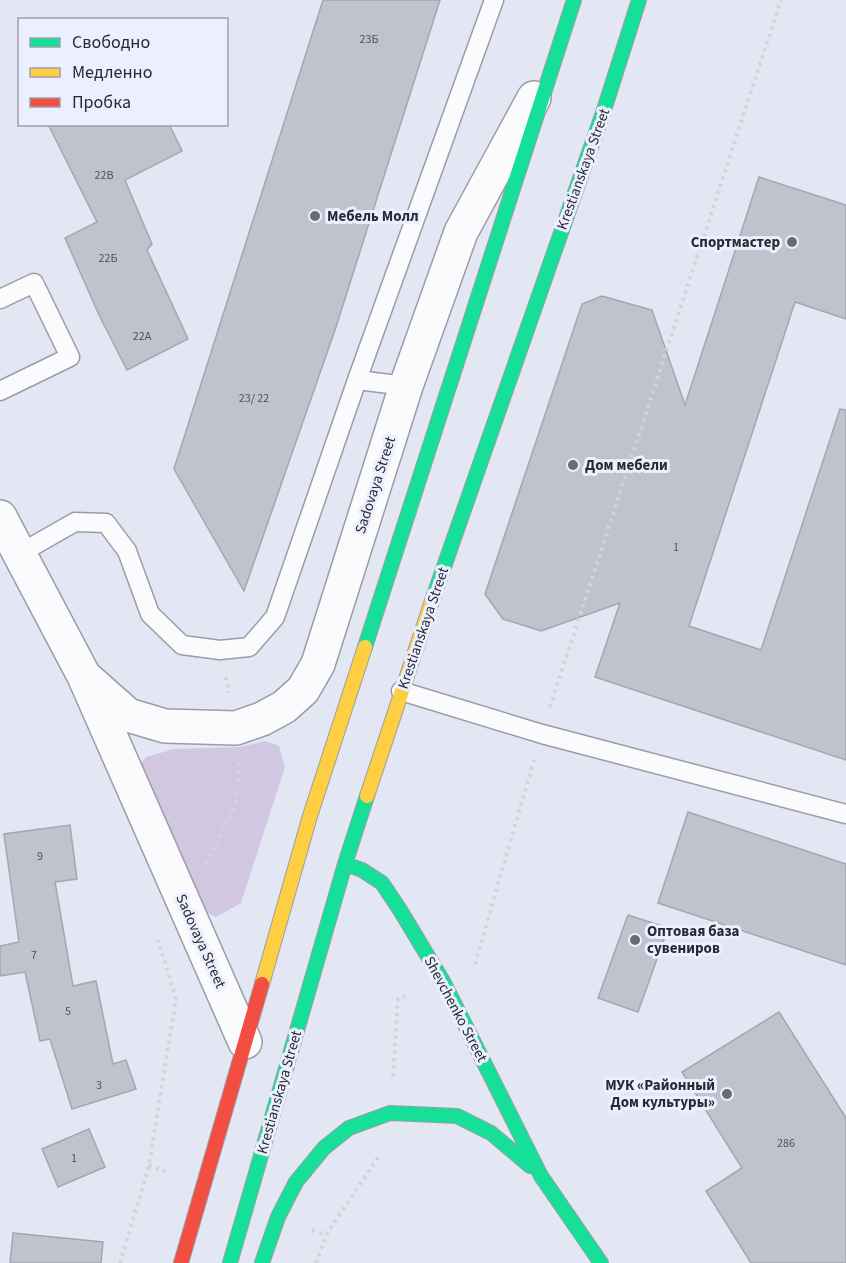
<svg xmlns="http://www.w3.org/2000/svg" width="846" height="1263" viewBox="0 0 846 1263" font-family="'Source Sans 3',sans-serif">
	<rect width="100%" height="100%" fill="#e3e6f3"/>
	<path fill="#d2c7e1" d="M265,741L279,746L285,767L241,903L216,917L203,911L138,767L146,757L174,749L240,747Z"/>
	<path fill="#bfc3cd" stroke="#a2a7b0" stroke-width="1.5" d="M323,0H440L336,327L244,591L174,469Z
		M48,124H169L182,151L125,180L152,244L147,250L188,339L127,370L99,315L65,238L97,222Z
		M759,177L846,205V319L795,302L689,626L761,650L840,409L846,410V760L595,677L620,603L541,631L503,619L485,594L582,304L602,296L652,310L685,405Z
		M688,812L846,864V965L658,903Z
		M70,825L77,879L55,882L73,986L96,981L113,1064L126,1060L136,1089L72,1109L50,1039L40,1041L25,972L0,976V946L19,942L4,834Z
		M628,915L668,928L638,1012L598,998Z
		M779,1012L846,1118V1263H751L706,1191L742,1168L682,1072Z
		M89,1129L105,1167L58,1187L42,1149Z
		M13,1233L103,1242L101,1263H10Z"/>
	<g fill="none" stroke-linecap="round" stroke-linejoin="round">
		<g stroke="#9a9da7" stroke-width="21">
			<path id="lane" d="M0,299L34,283L70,357L0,391
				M357,380L406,386
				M19,554L75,522L106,523L127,551L150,614L182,645L220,650L249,647L275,617L357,380L494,0
				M401,691L542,734L846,814"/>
		</g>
		<g stroke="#9a9da7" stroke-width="36">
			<path id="street" d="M0,517L84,676L245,1042
				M84,676L128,715L165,726L236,728L262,719L284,707L303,690L318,664L406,386L461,232L534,98"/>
		</g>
		<g stroke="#9a9da7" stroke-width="16">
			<path id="fast" d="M432,601L604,110L639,0
				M365,647L574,0
				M345,864L362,870L382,883L400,910L444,983L541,1176L601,1263
				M230,1263L345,864L367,796
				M262,1263L278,1217L296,1182L324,1148L349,1128L390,1113L457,1116L491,1133L530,1166"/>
		</g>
		<g stroke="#9a9da7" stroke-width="16">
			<path id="slow" d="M367,796L432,601
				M262,984L310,816L365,647"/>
		</g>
		<g stroke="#9a9da7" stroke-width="16">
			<path id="jam" d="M181,1263L262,984"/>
		</g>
		<path stroke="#d4d4d8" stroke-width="4" stroke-dasharray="3 4.5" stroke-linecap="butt" d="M226,677L229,693
			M550,707L781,0
			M206,864L236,803L239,762
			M475,964L534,760
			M393,1076L398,999L409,995
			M149,1165L169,1173
			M312,1230L326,1235
			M120,1263L149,1165L176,999L158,940
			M316,1263L326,1235L379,1156"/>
		<use href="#lane" stroke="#fbfbfd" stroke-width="18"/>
		<use href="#street" stroke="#fbfbfd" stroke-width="33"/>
		<use href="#fast" stroke="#16e098" stroke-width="14"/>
		<use href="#slow" stroke="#ffcf43" stroke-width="14"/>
		<use href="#jam" stroke="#f24e42" stroke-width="14"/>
	</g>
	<g fill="#696c76" stroke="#ecf0fe" stroke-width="2">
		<circle cx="315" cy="216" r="6"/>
		<circle cx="792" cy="242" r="6"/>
		<circle cx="573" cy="465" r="6"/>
		<circle cx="635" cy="940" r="6"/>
		<circle cx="727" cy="1094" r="6"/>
	</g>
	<g text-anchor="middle" stroke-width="6" stroke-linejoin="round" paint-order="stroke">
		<g font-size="12" fill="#4e515a">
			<text x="369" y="43">23Б</text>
			<text x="104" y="179">22В</text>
			<text x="108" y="262">22Б</text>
			<text x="142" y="340">22А</text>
			<text x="254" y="402">23/ 22</text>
			<text x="676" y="551">1</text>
			<text x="40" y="860">9</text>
			<text x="34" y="959">7</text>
			<text x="68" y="1015">5</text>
			<text x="99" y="1089">3</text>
			<text x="786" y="1147">286</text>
			<text x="74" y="1162">1</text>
		</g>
		<g font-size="15" fill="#282b33" stroke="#ecf0fe">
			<text transform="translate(583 169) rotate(-70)" y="5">Krestianskaya Street</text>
			<text transform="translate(375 485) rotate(-72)" y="5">Sadovaya Street</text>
			<text transform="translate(423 628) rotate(-71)" y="5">Krestianskaya Street</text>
			<text transform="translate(201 941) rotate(66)" y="5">Sadovaya Street</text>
			<text transform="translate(456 1009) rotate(62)" y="5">Shevchenko Street</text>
			<text transform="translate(279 1092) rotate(-74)" y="5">Krestianskaya Street</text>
		</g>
		<g font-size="15" font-weight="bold" fill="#282b33" stroke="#ecf0fe" text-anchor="start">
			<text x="327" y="221">Мебель Молл</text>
			<text x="780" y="247" text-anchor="end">Спортмастер</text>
			<text x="585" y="470">Дом мебели</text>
			<text x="647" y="936">Оптовая база<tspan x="647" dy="17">сувениров</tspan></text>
			<text x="715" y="1090" text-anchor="end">МУК «Районный<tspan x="715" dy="17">Дом культуры»</tspan></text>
		</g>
	</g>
	<rect x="18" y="18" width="210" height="108" fill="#ecf0fe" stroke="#9ea1ad" stroke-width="1.5"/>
	<rect x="30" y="38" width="30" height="9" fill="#16e098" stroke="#9ea1ad" stroke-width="1.5"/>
	<text x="72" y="48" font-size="18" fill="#282b33">Свободно</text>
	<rect x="30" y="68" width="30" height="9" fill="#ffcf43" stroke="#9ea1ad" stroke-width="1.5"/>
	<text x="72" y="78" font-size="18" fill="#282b33">Медленно</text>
	<rect x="30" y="98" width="30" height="9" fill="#f24e42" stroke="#9ea1ad" stroke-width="1.5"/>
	<text x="72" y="108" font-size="18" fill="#282b33">Пробка</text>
</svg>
